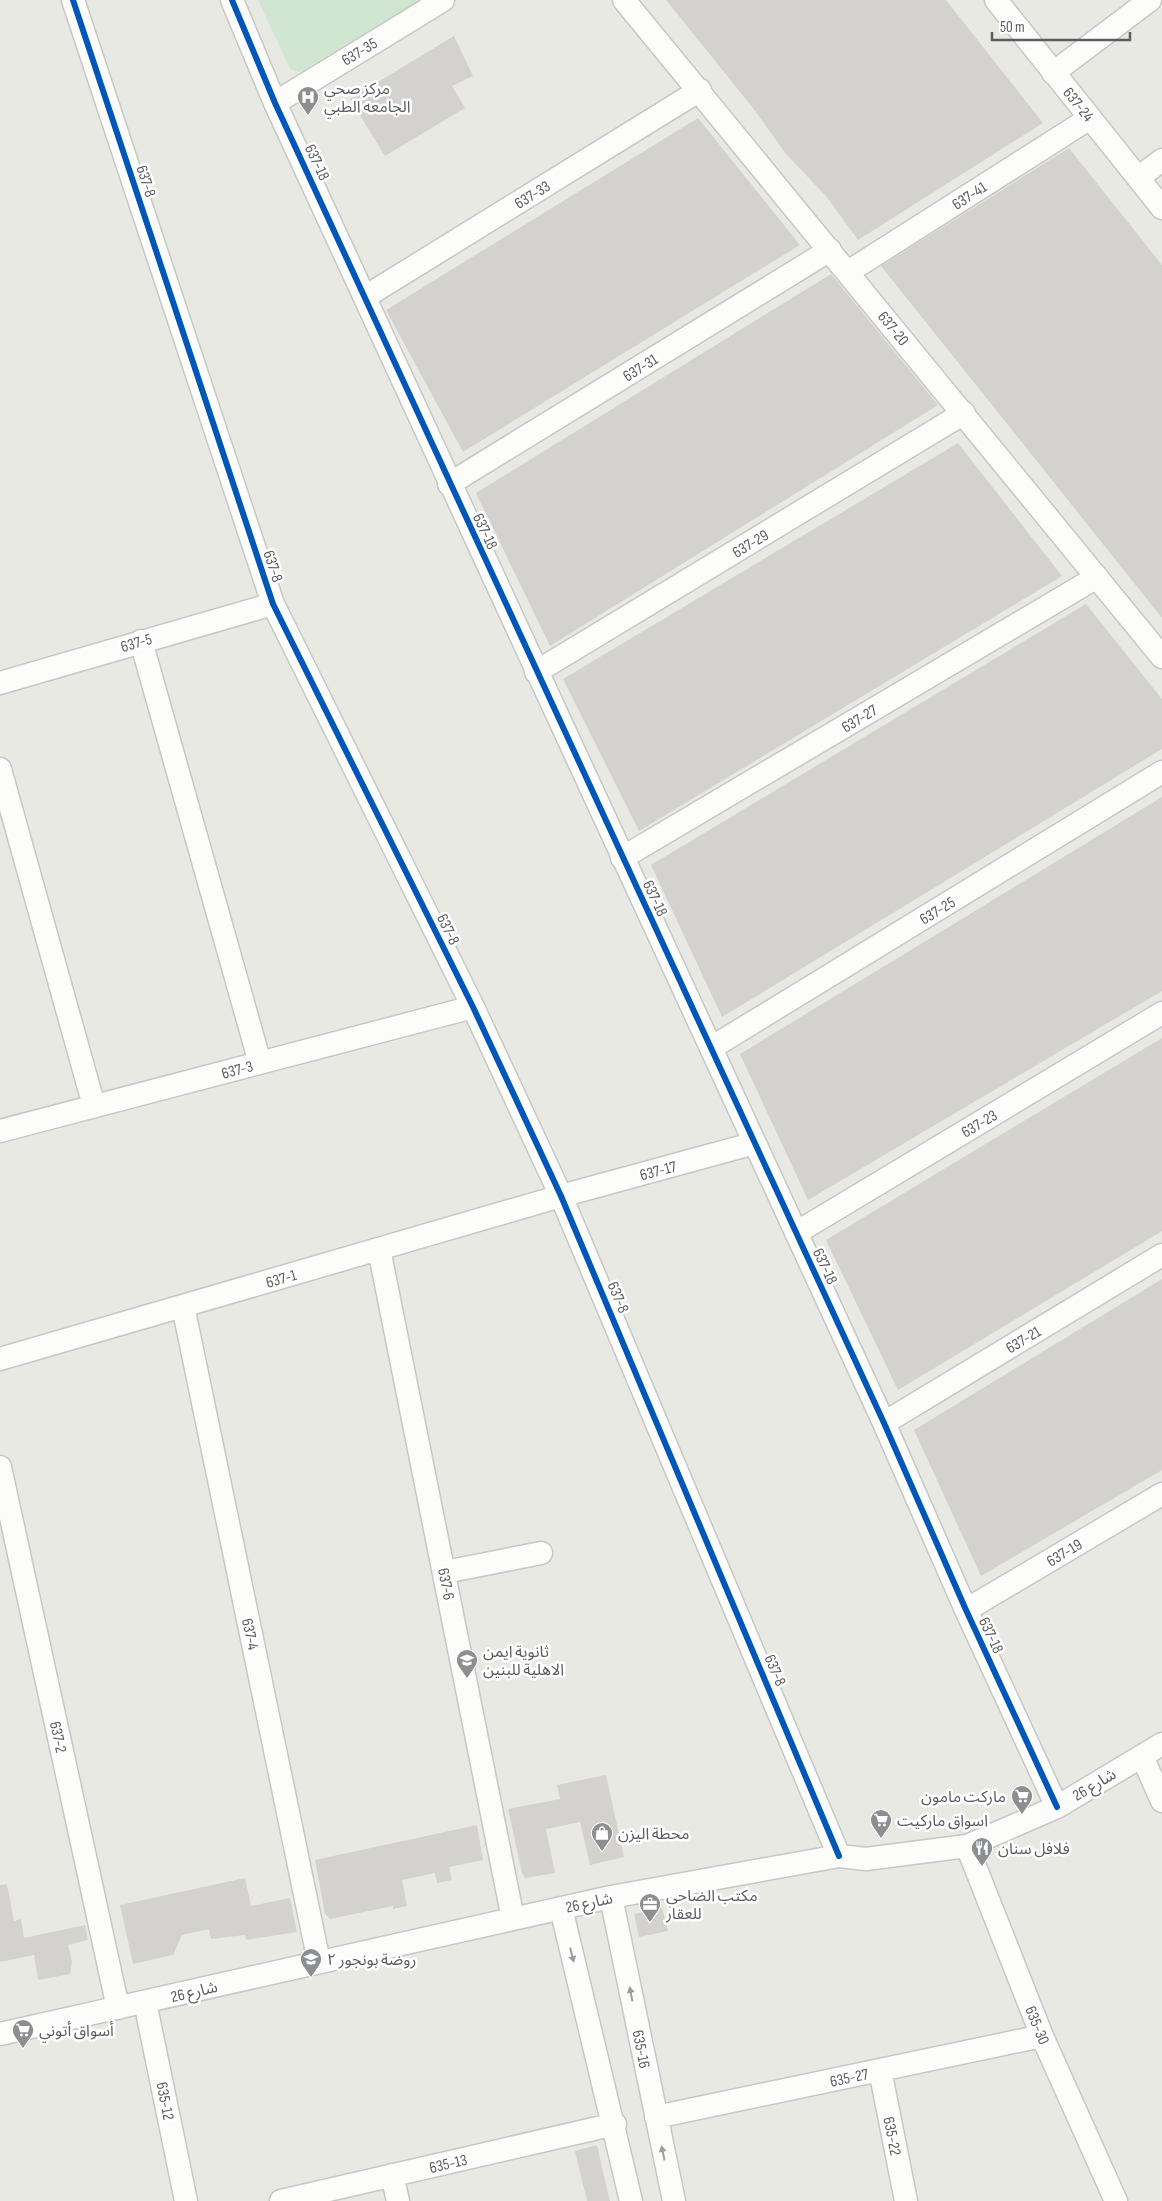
<svg xmlns="http://www.w3.org/2000/svg" width="1162" height="2201" viewBox="0 0 1162 2201" font-family="'Sofia Sans Condensed','Noto Sans Arabic',sans-serif">
	<rect width="100%" height="100%" fill="#e9e9e4"/>
	<path fill="#d1e6d0" d="M258,0H421L300,72L290,69Z"/>
	<path fill="#d3d2cf" d="M666,0H946L1043,123L858,240L826,196L786,154L753,108Z
		M454,36L473,76L452,86L465,108L385,156L350,99Z
		M698,118L800,245L463,452L386,310Z
		M1069,148L1162,265V618L881,266Z
		M831,274L938,405L550,646L476,493Z
		M958,443L1062,576L639,831L563,679Z
		M1086,604L1162,699V749L722,1017L651,865Z
		M1162,797V991L808,1200L740,1054Z
		M1162,1038V1231L898,1390L826,1240Z
		M1162,1279V1470L981,1576L914,1430Z
		M606,1775L624,1857L590,1865L580,1822L546,1829L555,1873L525,1878L522,1873L508,1809L560,1799L557,1785Z
		M477,1825L483,1860L449,1867L452,1880L437,1883L435,1873L402,1880L407,1906L393,1909V1906L330,1919L325,1914L315,1860Z
		M245,1878L251,1906L290,1898L297,1932L246,1940L245,1935L211,1939L209,1929L182,1935L173,1955L133,1964L120,1905Z
		M7,1884L14,1921L21,1919L24,1938L85,1925L88,1940L68,1945L72,1962L70,1974L38,1980L34,1955L0,1962V1885Z
		M662,1908L668,1931L639,1937L634,1914Z
		M597,2145L602,2168L610,2201H587L575,2151Z"/>
	<g fill="none" stroke-linecap="round" stroke-linejoin="round">
		<g stroke="#c6c7c6" stroke-width="25">
			<path id="minor" d="M73,0L273,604L473,1007L561,1196L839,1856
				M232,0L275,103L884,1423L966,1610L1057,1807
				M624,0L1162,657
				M996,0L1162,208
				M1053,73L1150,0
				M275,103L443,0
				M1138,178L1162,160
				M848,272L1090,118
				M365,297L700,90
				M449,484L830,250
				M141,641L260,1063
				M536,672L964,413
				M0,683L273,604
				M0,769L94,1106
				M622,858L1097,577
				M711,1048L1162,772
				M0,1131L473,1007
				M796,1233L1162,1013
				M379,1249L513,1919
				M183,1306L319,1962
				M0,1359L561,1196L755,1143
				M884,1423L1162,1255
				M0,1467L118,2008
				M445,1572L541,1553
				M966,1610L1162,1494
				M1142,1756L1162,1801
				M967,1846L1042,2036L1116,2201
				M611,1897L674,2201
				M561,1908L631,2201
				M145,2002L186,2201
				M0,2034L611,1897L839,1856L866,1859L967,1846L1057,1807L1162,1744
				M880,2070L906,2201
				M656,2117L1042,2036
				M392,2175L398,2201
				M281,2201L615,2124"/>
		</g>
		<use href="#minor" stroke="#fcfcfb" stroke-width="22"/>
		<g stroke="#fff" stroke-width="9">
			<path id="cycleway" d="M73,0L273,604L473,1007L561,1196L839,1856
				M232,0L275,103L884,1423L966,1610L1057,1807"/>
		</g>
		<use href="#cycleway" stroke="#0057b8" stroke-width="6"/>
	</g>
	<defs><path id="oneway-solid" d="M-6-.8H1V-3.2L6.5 0L1 3.2V.8H-6Z" transform="scale(1.25)"/></defs>
	<g fill="#9b9d9f">
		<use href="#oneway-solid" transform="translate(572 1955) rotate(76)"/>
		<use href="#oneway-solid" transform="translate(631 1994) rotate(-101)"/>
		<use href="#oneway-solid" transform="translate(663 2153) rotate(-102)"/>
	</g>
	<defs>
		<g id="hospital-pin" transform="scale(1.125)"><path d="M0 17L-7.5 6A9.5 9.5 0 1 1 7.5 6Z" fill="#8c8e8f" stroke="#fff"/><path d="M-5-5h3v3.5h4V-5h3V5h-3V1.5h-4V5h-3Z" fill="#fff"/></g>
		<g id="school-pin" transform="scale(1.125)"><path d="M0 17L-7.5 6A9.5 9.5 0 1 1 7.5 6Z" fill="#8c8e8f" stroke="#fff"/><path d="M0-5L7-2L0 1L-7-2ZM-4 1L0 2.5L4 1V4Q0 6-4 4Z" fill="#fff"/></g>
		<g id="supermarket-pin" transform="scale(1.125)"><path d="M0 17L-7.5 6A9.5 9.5 0 1 1 7.5 6Z" fill="#8c8e8f" stroke="#fff"/><path d="M-6-5.5h2.5l.6 2H6L4.5 2H-2.5L-4.4-4H-6ZM-1.5 3.2a1.3 1.3 0 1 0 .1 0ZM3 3.2a1.3 1.3 0 1 0 .1 0Z" fill="#fff"/></g>
		<g id="shop-pin" transform="scale(1.125)"><path d="M0 17L-7.5 6A9.5 9.5 0 1 1 7.5 6Z" fill="#8c8e8f" stroke="#fff"/><path d="M-5-2.5h2.3a2.7 3.5 0 0 1 5.4 0H5L5.5 6h-11ZM-1.5-2.5h3a1.5 2.3 0 0 0-3 0Z" fill="#fff"/></g>
		<g id="restaurant-pin" transform="scale(1.125)"><path d="M0 17L-7.5 6A9.5 9.5 0 1 1 7.5 6Z" fill="#8c8e8f" stroke="#fff"/><path d="M-5-6h1v4h1v-4h1v4h1v-4h1v5L-1.5 .5V6h-2V.5L-5-1ZM5-6V6H3V1.5H1.5Q1.5-4 5-6Z" fill="#fff"/></g>
		<g id="office-pin" transform="scale(1.125)"><path d="M0 17L-7.5 6A9.5 9.5 0 1 1 7.5 6Z" fill="#8c8e8f" stroke="#fff"/><path d="M-6-3h4V-5.5h4V-3h4V5H-6ZM-1-4.5V-3h2v-1.5ZM-6 0V1H6V0Z" fill="#fff"/></g>
	</defs>
	<g fill-rule="evenodd">
		<use href="#hospital-pin" x="308" y="97"/>
		<use href="#school-pin" x="467" y="1660"/>
		<use href="#supermarket-pin" x="1022" y="1796"/>
		<use href="#supermarket-pin" x="881" y="1820"/>
		<use href="#shop-pin" x="602" y="1833"/>
		<use href="#restaurant-pin" x="982" y="1848"/>
		<use href="#office-pin" x="650" y="1904"/>
		<use href="#school-pin" x="311" y="1959"/>
		<use href="#supermarket-pin" x="23" y="2030"/>
	</g>
	<g text-anchor="middle" stroke-width="5" stroke-linejoin="round" paint-order="stroke">
		<g font-size="16" fill="#5a5d61" stroke="#fff">
			<text transform="translate(359 51) rotate(-31)" y="6">637-35</text>
			<text transform="translate(1079 104) rotate(51)" y="6">637-24</text>
			<text transform="translate(318 162) rotate(65)" y="6">637-18</text>
			<text transform="translate(147 181) rotate(72)" y="6">637-8</text>
			<text transform="translate(532 194) rotate(-32)" y="6">637-33</text>
			<text transform="translate(969 195) rotate(-33)" y="6">637-41</text>
			<text transform="translate(894 328) rotate(51)" y="6">637-20</text>
			<text transform="translate(640 367) rotate(-32)" y="6">637-31</text>
			<text transform="translate(486 531) rotate(65)" y="6">637-18</text>
			<text transform="translate(750 543) rotate(-31)" y="6">637-29</text>
			<text transform="translate(274 566) rotate(72)" y="6">637-8</text>
			<text transform="translate(136 642) rotate(-16)" y="6">637-5</text>
			<text transform="translate(859 718) rotate(-31)" y="6">637-27</text>
			<text transform="translate(656 898) rotate(65)" y="6">637-18</text>
			<text transform="translate(937 910) rotate(-31)" y="6">637-25</text>
			<text transform="translate(449 929) rotate(64)" y="6">637-8</text>
			<text transform="translate(237 1069) rotate(-15)" y="6">637-3</text>
			<text transform="translate(979 1123) rotate(-31)" y="6">637-23</text>
			<text transform="translate(658 1170) rotate(-15)" y="6">637-17</text>
			<text transform="translate(826 1266) rotate(65)" y="6">637-18</text>
			<text transform="translate(281 1278) rotate(-16)" y="6">637-1</text>
			<text transform="translate(619 1297) rotate(67)" y="6">637-8</text>
			<text transform="translate(1023 1339) rotate(-31)" y="6">637-21</text>
			<text transform="translate(1064 1552) rotate(-31)" y="6">637-19</text>
			<text transform="translate(447 1584) rotate(79)" y="6">637-6</text>
			<text transform="translate(251 1634) rotate(78)" y="6">637-4</text>
			<text transform="translate(992 1635) rotate(65)" y="6">637-18</text>
			<text transform="translate(776 1670) rotate(67)" y="6">637-8</text>
			<text transform="translate(59 1737) rotate(78)" y="6">637-2</text>
			<text transform="translate(1094 1784) rotate(-31)" y="6">شارع 26</text>
			<text transform="translate(589 1902) rotate(-12)" y="6">شارع 26</text>
			<text transform="translate(194 1991) rotate(-13)" y="6">شارع 26</text>
			<text transform="translate(1038 2025) rotate(68)" y="6">635-30</text>
			<text transform="translate(642 2049) rotate(79)" y="6">635-16</text>
			<text transform="translate(849 2077) rotate(-12)" y="6">635-27</text>
			<text transform="translate(166 2101) rotate(79)" y="6">635-12</text>
			<text transform="translate(893 2136) rotate(79)" y="6">635-22</text>
			<text transform="translate(448 2163) rotate(-13)" y="6">635-13</text>
		</g>
		<g font-size="16" fill="#5a5d61" stroke="#fff" text-anchor="start">
			<text x="324" y="94">مركز صحي<tspan x="324" dy="18">الجامعه الطبي</tspan></text>
			<text x="483" y="1657">ثانوية ايمن<tspan x="483" dy="18">الاهلية للبنين</tspan></text>
			<text x="1006" y="1802" text-anchor="end">ماركت مامون</text>
			<text x="897" y="1826">اسواق ماركيت</text>
			<text x="618" y="1839">محطة اليزن</text>
			<text x="998" y="1854">فلافل سنان</text>
			<text x="666" y="1901">مكتب الضاحي<tspan x="666" dy="18">للعقار</tspan></text>
			<text x="327" y="1965">روضة بونجور ٢</text>
			<text x="39" y="2036">أسواق أتوني</text>
		</g>
	</g>
	<path d="M992 32v8h138v-8" fill="none" stroke="#5a5d61" stroke-width="2.5"/>
	<text x="1000" y="32" font-size="15" fill="#5a5d61" stroke="#ffffff" stroke-width="4" paint-order="stroke">50 m</text>
</svg>
